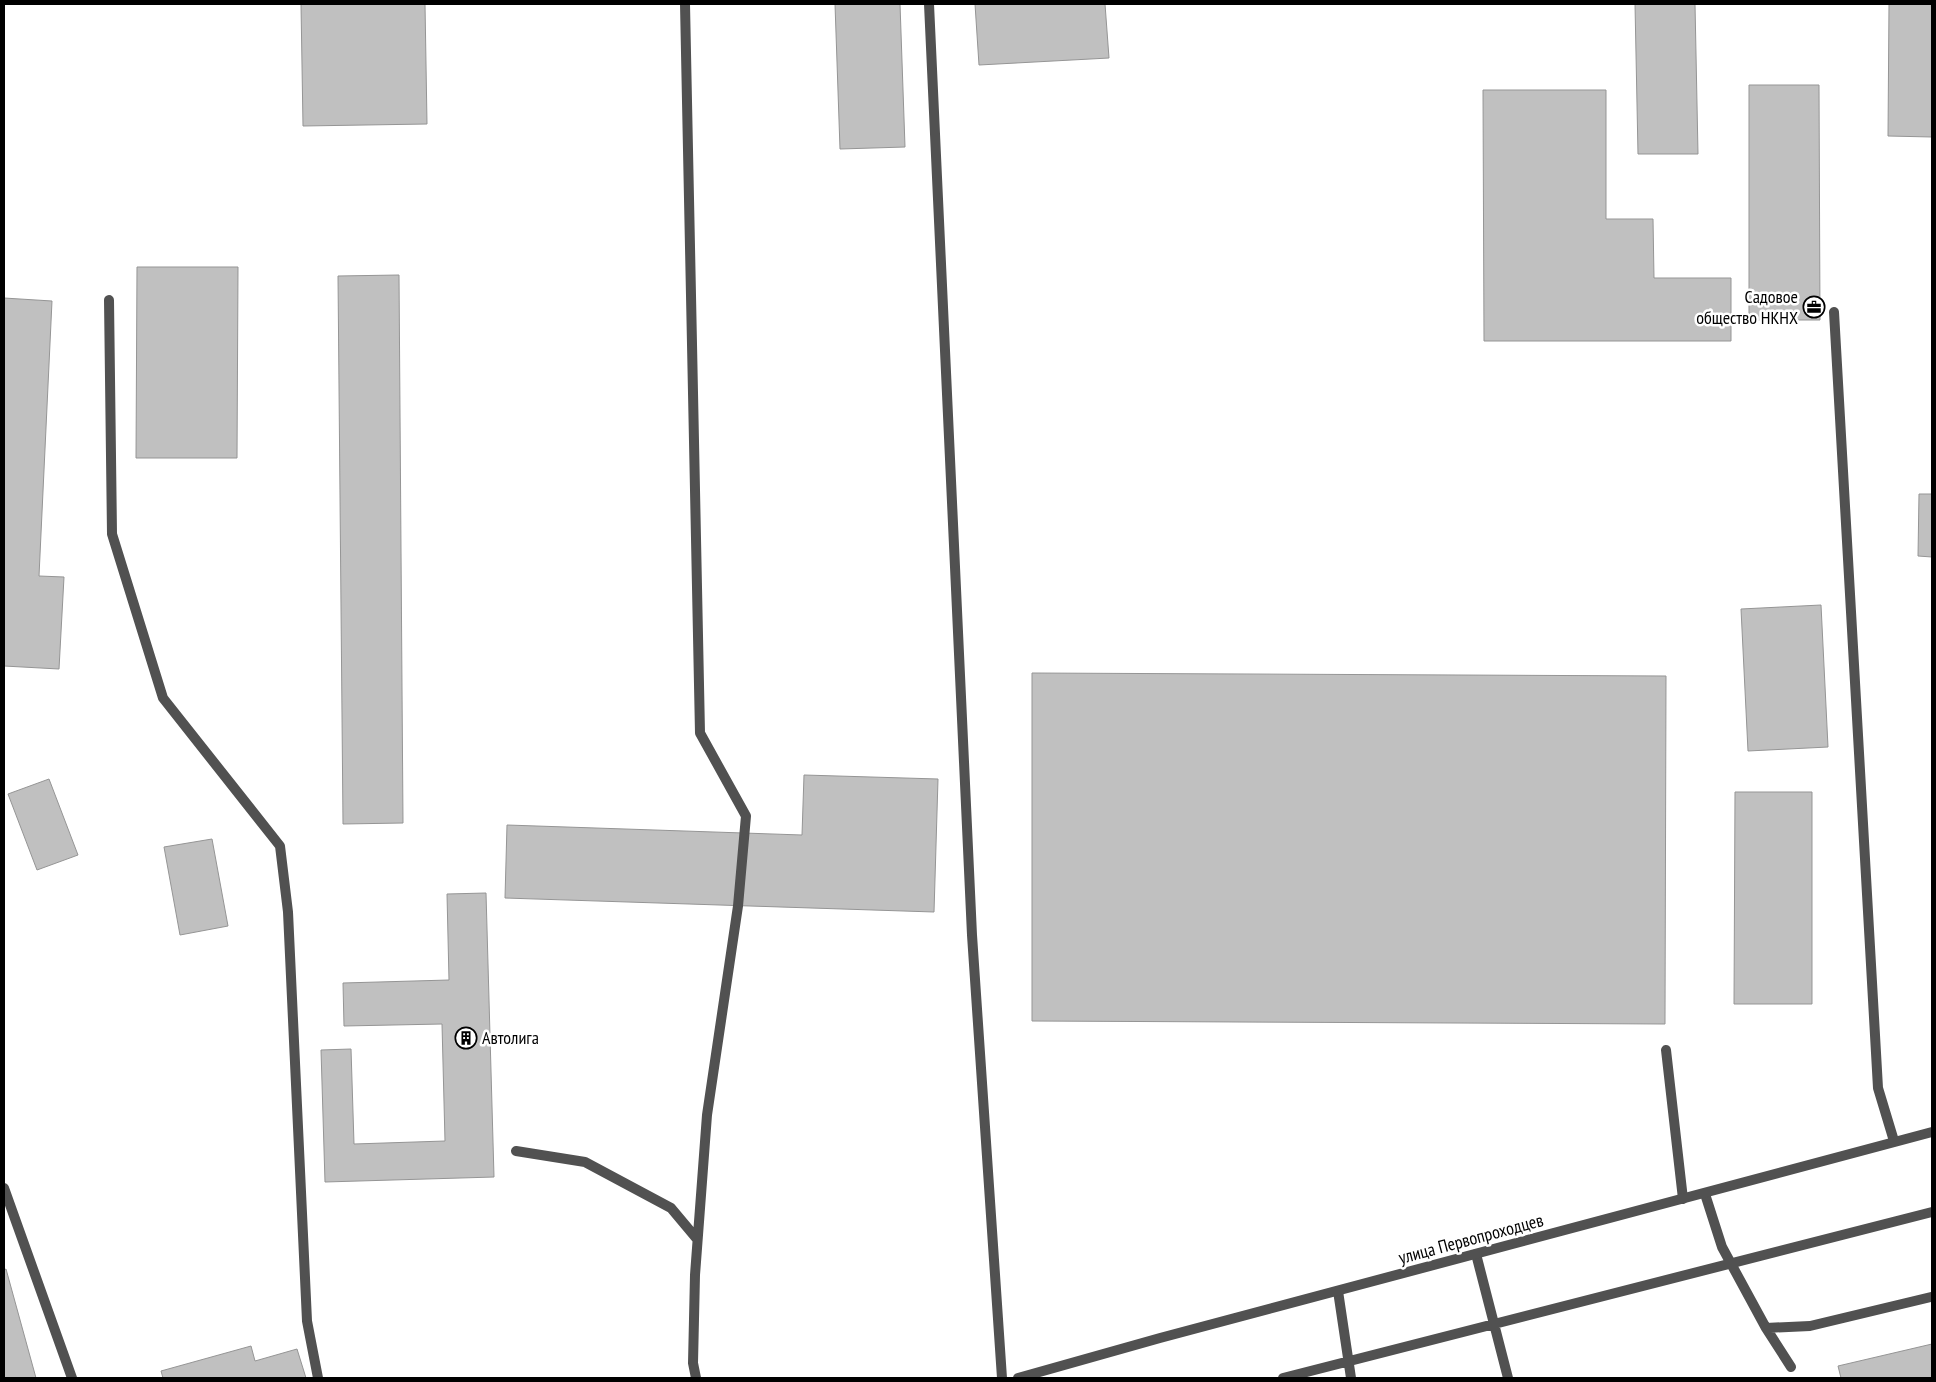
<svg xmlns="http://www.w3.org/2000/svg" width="1936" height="1382" viewBox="0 0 1936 1382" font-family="'PT Sans Narrow',sans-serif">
	<rect width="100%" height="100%" fill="#fff"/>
	<path fill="#c0c0c0" stroke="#959595" d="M301,4H425L427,124L303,126Z
		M835,4H900L905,147L840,149Z
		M975,4H1105L1109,58L979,65Z
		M1635,4H1695L1698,154H1638Z
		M1889,4H1932V137L1888,136Z
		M1749,85H1819L1820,320H1749Z
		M1483,90H1606V219H1653L1654,278H1731V341H1484Z
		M137,267H238L237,458H136Z
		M399,275L403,823L343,824L338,276Z
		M4,298L52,301L39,576L64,577L59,669L4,666Z
		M1919,494H1932V557L1918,556Z
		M1821,605L1828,747L1748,751L1741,609Z
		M1032,673L1666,676L1665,1024L1032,1021Z
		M804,775L938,779L934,912L505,898L507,825L802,835Z
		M49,779L78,855L37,870L8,794Z
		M1735,792H1812V1004H1734Z
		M212,839L228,926L180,935L164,847Z
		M486,893L494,1177L325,1182L321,1050L351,1049L354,1144L445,1141L442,1024L344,1026L343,983L449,980L447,894Z
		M6,1269L36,1378H4V1270Z
		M1932,1344V1378H1841L1838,1366Z
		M251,1346L255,1361L297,1349L306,1378H163L161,1371Z"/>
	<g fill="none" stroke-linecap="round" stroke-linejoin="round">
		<path stroke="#515151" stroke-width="10" d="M685,4L700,733L746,816L738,906L707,1115L695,1275L693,1363L696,1378
			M929,4L972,935L1002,1378
			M109,300L112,534L163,698L280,846L288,912L307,1321L318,1378
			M1834,312L1878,1088L1894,1141
			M1666,1050L1683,1199
			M516,1151L585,1162L671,1208L697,1239
			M4,1188L72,1378
			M1705,1194L1722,1247L1766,1328L1791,1367
			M1476,1254L1508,1378
			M1338,1291L1351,1378
			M1766,1328L1810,1326L1931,1297
			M1283,1378L1932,1212"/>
		<path stroke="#515151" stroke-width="10" d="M1018,1378L1160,1338L1932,1132"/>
	</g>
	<defs>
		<g id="office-ring" transform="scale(1.125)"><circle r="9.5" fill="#fff" stroke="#000" stroke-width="1.5"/><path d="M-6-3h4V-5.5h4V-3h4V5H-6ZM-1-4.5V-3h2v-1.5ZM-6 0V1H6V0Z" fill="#000"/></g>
		<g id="building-ring" transform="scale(1.125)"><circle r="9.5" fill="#fff" stroke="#000" stroke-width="1.5"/><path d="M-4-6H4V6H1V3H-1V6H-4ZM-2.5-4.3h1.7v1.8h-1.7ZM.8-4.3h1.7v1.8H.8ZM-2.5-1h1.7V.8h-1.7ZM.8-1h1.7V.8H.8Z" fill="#000"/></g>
	</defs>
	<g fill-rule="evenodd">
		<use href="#office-ring" x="1814" y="307"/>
		<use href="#building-ring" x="466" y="1038"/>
	</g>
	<g text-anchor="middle" stroke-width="5" stroke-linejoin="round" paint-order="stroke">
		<g font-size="18" fill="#000" stroke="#fff" text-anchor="end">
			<text x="1798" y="303">Садовое<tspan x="1798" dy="21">общество НКНХ</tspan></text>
			<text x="482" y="1044" text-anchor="start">Автолига</text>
		</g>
		<g font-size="18" fill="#000" stroke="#fff">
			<text transform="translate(1471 1239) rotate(-15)" y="6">улица Первопроходцев</text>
		</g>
	</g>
	<rect width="1936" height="1382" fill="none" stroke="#000000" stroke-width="10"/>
</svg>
